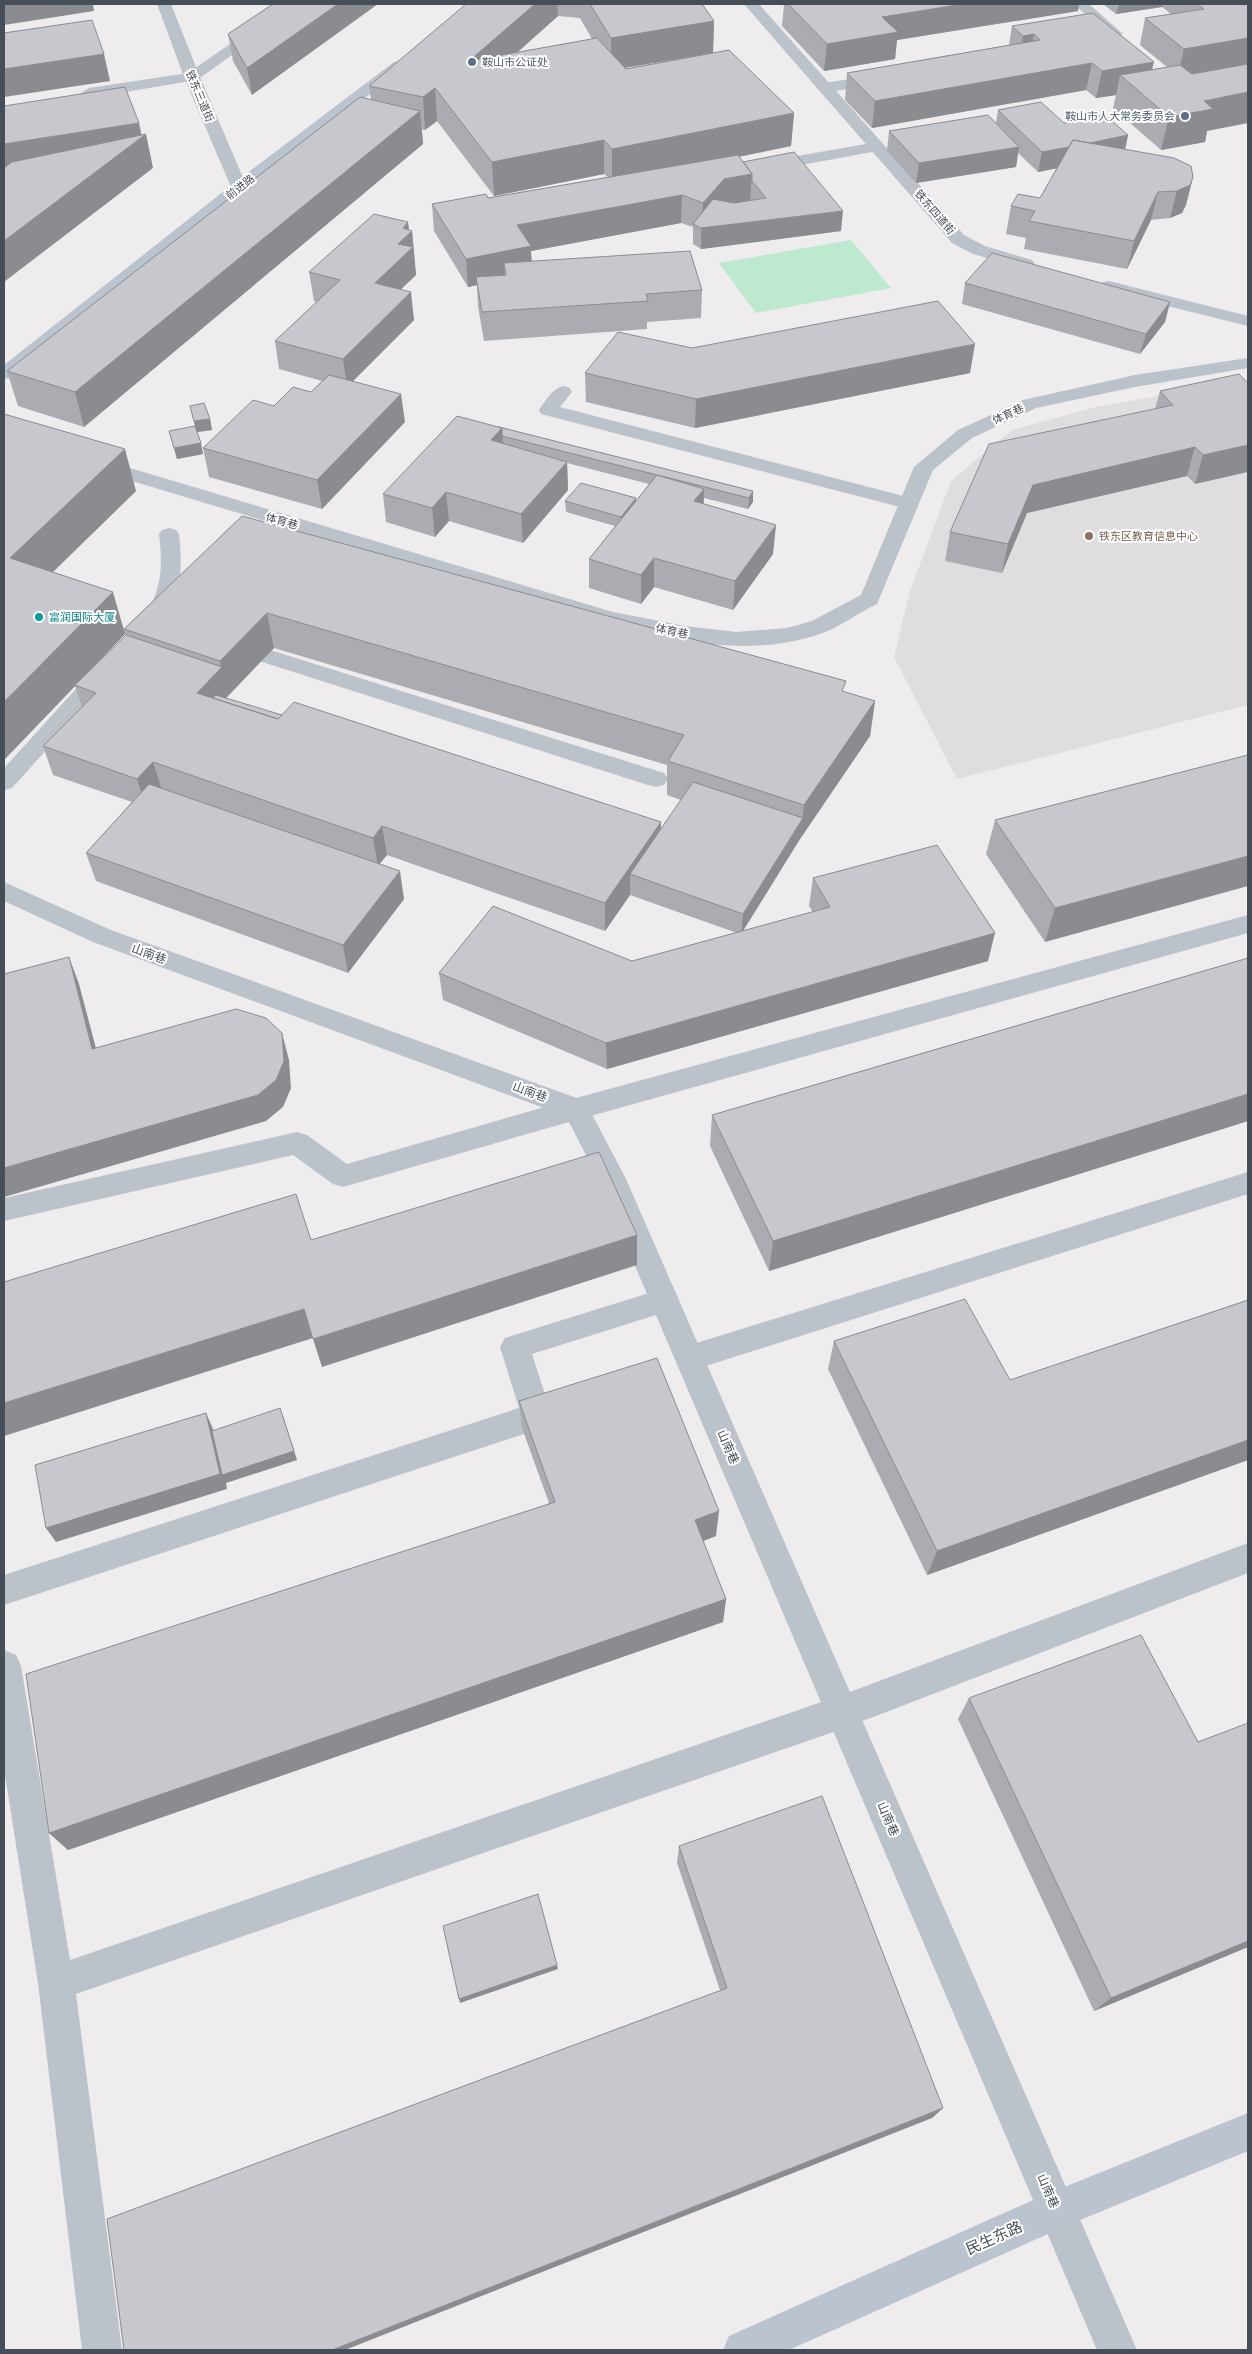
<svg xmlns="http://www.w3.org/2000/svg" width="1252" height="2354" viewBox="0 0 1252 2354" font-family="Commissioner,'Noto Sans SC',sans-serif">
	<rect width="100%" height="100%" fill="#eeecec"/>
	<path fill="#dfdddd" d="M1248,380V705L957,779L894,657L910,591L951,481L1012,430L1096,407Z"/>
	<path fill="#bde9d0" d="M851,240L891,288L756,313L719,263Z"/>
	<g fill="none" stroke-linecap="round" stroke-linejoin="round">
		<path fill="#bbc2ca" fill-rule="evenodd" d="M288,4H304L197,80L89,98L81,93L89,88L188,73Z
			M1074,4H1089L1123,34L1116,38H1105L1103,35L1105,32Z
			M884,74L889,76L892,79L889,82L824,93L816,88L824,83Z
			M877,142L883,144L885,147L883,150L763,172L757,170L755,167L757,164L763,162Z
			M563,386L570,388L572,392L560,407L915,499L918,503L915,507L908,509L541,414L539,410C545,401 552,389 563,386Z
			M169,528L176,530L179,534C182,556 185,634 147,624L143,619C162,590 163,568 159,534L162,530Z
			M267,649L664,773L668,779L664,785L656,787L648,785L259,661L256,656L259,651Z
			M104,665L112,667L115,672L112,677L12,788L4,790V768L96,667Z
			M1248,915V933L576,1120L343,1187L333,1184L293,1155L4,1221V1198L297,1132L307,1135L347,1164L576,1098Z
			M1248,1172V1194L690,1371L680,1367L675,1358L680,1349L690,1345Z
			M665,1288L675,1291L679,1300L675,1309L532,1354L552,1416L548,1426L4,1605V1575L519,1408L500,1347L505,1338Z
			M1248,1543V1573L842,1729L76,1994L122,2350H82L38,1983L4,1769V1650L16,1655L21,1666L70,1960L842,1695Z"/>
		<path fill="#bbc2ca" fill-rule="evenodd" d="M157,4H171L200,77L247,187L245,190H233L231,187L184,77Z
			M744,4H759L964,235L985,246L1032,260L1035,264L1032,268L1026,269L973,254L952,243Z
			M1109,281L1248,316V326L1103,290L1100,286L1103,282Z
			M1248,358V368L1135,387L1036,408L972,438L933,470L877,604C858,613 840,627 820,634C751,658 671,641 603,623L89,468L86,464L89,460L96,458L103,460L613,612L685,626L736,632L787,628L812,621L861,595L914,467L958,430L1023,400L1135,375Z
			M4,882L111,930L585,1101L626,1179L1137,2350H1097L598,1179L566,1116L93,942L4,901Z"/>
		<path fill="#bbc3ce" fill-rule="evenodd" d="M399,61L406,65L404,68L245,190L11,378L4,379V365L233,184L394,62Z
			M1248,2113V2151L1068,2225L789,2350H723L729,2336L1042,2196Z"/>
	</g>
	<path fill="#abacb1" fill-rule="evenodd" d="M273,4L252,95L233,61L228,34Z
		M466,4H702L714,21L713,53L794,113L791,146L739,157L743,162L841,231L701,249L693,244V227L681,223L531,251L532,261L702,290L701,318L647,322V329L484,341L478,306L477,285L468,287L434,231L432,204L488,198L608,177L604,174L494,196L437,121L425,130L422,129L423,144L84,427L18,406L7,371L371,99L369,86ZM558,16L580,18L592,39L518,52ZM679,59L626,69L625,68Z
		M784,4H1079L1078,11L897,40L895,59L824,71L782,26Z
		M1103,4H1248V64L1191,74L1207,131L1205,142L1161,150L1113,108L1116,95L1096,98L1086,90L872,128L845,100L847,73L1009,45L1012,26L1152,70L1167,67L1140,45L1145,18L1171,14L1162,7L1116,14Z
		M998,110L1128,135L1125,149L1193,177L1186,205L1182,213L1170,218L1151,220L1127,269L1024,249L1026,238L1006,234L1011,206L1040,198L1057,168L1038,172L1018,153L1016,167L916,183L887,151L889,131L996,123Z
		M408,222L409,230L412,231L416,275L401,289L414,320L353,381L405,422L322,509L209,477L203,448L274,406L311,392L322,381L279,369L275,341L317,302L314,301L309,272Z
		M965,283L1170,302L1165,322L1140,354L962,304Z
		M692,348L970,373L695,428L586,402L585,373Z
		M1239,374L1195,484L1187,476L1027,513L1002,573L945,561L950,532L1155,409L1160,391Z
		M190,406L210,419L212,430L197,432L203,454L177,459L169,431L195,427Z
		M4,414L136,491L53,572L124,629L242,516L875,701L870,736L800,839L743,931L813,912L809,906L813,878L988,961L607,1069L443,1000L439,973L632,961L737,933L630,895L605,931L387,855L379,864L404,899L348,973L96,881L86,853L132,802L53,775L43,746L82,707L75,686L4,760ZM125,634L126,635L97,663ZM274,648L667,765V795L681,800L660,830L661,822L282,715L226,698Z
		M499,427L753,491V502L748,509L704,498V504L773,554L733,610L654,587L641,604L589,588V559L615,526L566,512L565,501L636,498V501L649,484L567,463L568,490L523,543L449,521L435,537L386,522L383,494Z
		M1248,755L1045,942L986,854L995,820Z
		M1248,958V1121L769,1271L710,1146L712,1115Z
		M1248,1300V1460L927,1575L828,1369L834,1341L1010,1380Z
		M519,1401L716,1536L703,1541L726,1599L723,1622L68,1850L49,1833L549,1503L522,1428Z
		M969,1698L1198,1742L1248,1947L1094,2011L958,1719Z
		M679,1846L943,2108L932,2118L720,1990L677,1863Z"/>
	<path fill="#8b8c90" d="M4,4H93L94,11L4,25Z
		M338,4H378L252,95L247,68Z
		M535,4H557L558,16L471,93L469,61Z
		M964,4H1079L1078,11L897,40L895,59L824,71L827,44L882,17Z
		M1119,4H1163L1162,7L1116,14Z
		M714,21L713,53L611,70V38Z
		M1034,34L1029,61L1019,62L1023,36Z
		M1248,38V64L1178,76L1184,49Z
		M104,54L110,81L4,97V69Z
		M1154,62L1147,89L1120,75L1116,95L1096,98L1102,71Z
		M1092,63L1086,90L872,128L875,101Z
		M435,88L437,121L425,130L423,97Z
		M1248,92V123L1207,131L1205,142L1161,150L1169,117L1204,101Z
		M420,111L423,144L84,427L75,392Z
		M794,113L791,146L612,182V149Z
		M139,123L142,137L146,134L153,168L4,282V144Z
		M1128,135L1124,155L1038,172L1042,152Z
		M604,140V174L494,196L492,162Z
		M1019,147L1016,167L916,183L919,163Z
		M752,174L750,202L843,211L841,231L701,249V228H702L703,203L724,179Z
		M1193,177L1186,205L1182,213L1170,218L1177,191Z
		M1158,192L1151,220L1127,269L1134,241Z
		M682,195L681,223L531,251L532,275H506L504,263L505,280L476,277L477,285L468,287L466,259L517,225Z
		M408,222L409,234L412,231L416,275L378,311L375,283L398,244L403,228Z
		M411,292L414,320L347,387L343,359Z
		M1170,302L1165,322L1140,354L1146,334Z
		M975,344L970,373L695,428L696,399Z
		M401,394L405,422L322,509L317,480Z
		M210,419L212,430L197,432L194,421Z
		M502,428L504,457L491,440Z
		M201,443L203,454L177,459L174,448Z
		M1248,445V472L1195,484L1203,455Z
		M1195,447L1187,476L1027,513L1002,573L1008,544L1033,485Z
		M125,449L136,491L24,600L10,558Z
		M567,462L568,490L523,543L521,514Z
		M704,489L703,517L694,501Z
		M753,491V502L748,509L749,498Z
		M446,492L449,521L435,537L432,508Z
		M636,498V509L621,528V517Z
		M776,525L773,554L733,610L735,581Z
		M654,558V587L641,604V575Z
		M113,592L125,634L4,760V702Z
		M267,613L274,648L228,696L220,661Z
		M222,667L228,696L211,714L197,693Z
		M875,701L870,736L800,839L804,805Z
		M153,762L162,790L146,807L137,779Z
		M803,818L800,839L741,934L743,914Z
		M661,822L660,851L630,874V895L605,931V903Z
		M382,826L387,855L378,866L373,838Z
		M1248,856V886L1045,942L1055,908Z
		M400,871L404,899L348,973L343,945Z
		M995,933L988,961L607,1069L606,1043Z
		M69,957L79,984L103,1075L92,1049Z
		M282,1033L289,1060L291,1088L283,1107L266,1121L4,1197V1168Z
		M1248,1094V1121L769,1271L773,1241Z
		M637,1235V1265L322,1367L313,1339Z
		M304,1309L313,1338L4,1436V1403Z
		M206,1413L213,1429L224,1475L283,1416L297,1460L226,1483L227,1489L56,1542L46,1528Z
		M1248,1440V1460L927,1575L937,1551Z
		M719,1511L716,1536L693,1545L695,1520Z
		M726,1599L723,1622L68,1850L49,1833Z
		M1248,1941V1947L1094,2011L1111,1998Z
		M557,1965L558,1969L460,2003L459,1999Z
		M943,2108L932,2118L345,2350H332Z"/>
	<path fill="#c7c8ce" stroke="#8b8c90" d="M273,4H338L247,68L228,34Z
		M466,4H535L469,61L597,38L626,69L729,50L794,113L612,149L604,140L492,162L435,88L423,97L369,86Z
		M590,4H702L714,21L611,38Z
		M788,4H964L882,17L898,32L827,44Z
		M1197,4H1248V38L1184,49L1145,18L1204,9Z
		M1093,13L1154,62L1102,71L1092,63L875,101L847,73L1040,40L1034,34L1023,36L1012,26Z
		M92,20L104,54L4,69V33Z
		M1248,64V92L1204,101L1213,109L1169,117L1120,75L1180,65L1192,74Z
		M125,87L139,123L4,144V106Z
		M360,97L420,111L75,392L7,371Z
		M1041,102L1064,123L1105,115L1128,135L1090,143L1073,140L1069,147L1042,152L998,110Z
		M988,115L1019,147L919,163L889,131Z
		M146,134L4,241V168L12,162Z
		M1073,140L1174,158L1191,166L1193,177L1190,185L1177,191L1158,192L1134,241L1029,221L1035,211L1011,206L1018,194L1040,198Z
		M794,152L843,211L701,228L693,224L713,199L734,203L766,198L752,181V174L743,162Z
		M738,155L752,174L724,179L703,203L682,195L517,225L531,246L466,259L432,204L486,194L488,198Z
		M374,214L408,222L403,228L412,231L398,244L413,247L375,283L411,292L343,359L275,341L340,280L309,272Z
		M690,251L702,290L646,294L648,301L482,312L476,277L506,275L504,263Z
		M992,253L1170,302L1146,334L965,283Z
		M938,301L975,344L696,399L585,373L618,332L692,348Z
		M1239,374L1248,383V445L1203,455L1195,447L1033,485L1008,544L950,532L989,444L1173,405L1160,391Z
		M329,375L401,394L317,480L203,448L253,400L274,406L293,387L311,392Z
		M204,403L210,419L194,421L190,406Z
		M4,414L125,449L10,558L113,592L4,702Z
		M457,416L502,428L491,440L567,462L521,514L446,492L432,508L383,494Z
		M195,426L201,443L174,448L169,431Z
		M499,427L753,491L749,498L502,436V428Z
		M657,475L704,489L694,501L776,525L735,581L654,558L641,575L589,559Z
		M581,483L636,498L621,517L565,501Z
		M242,516L846,681L842,691L875,701L804,805L668,761L684,735L267,613L220,661L124,629Z
		M126,635L222,667L197,693L278,719L294,702L661,822L605,903L382,826L373,838L153,762L137,779L43,746L96,693L75,685Z
		M216,695L282,715L278,719L213,698Z
		M1248,755V856L1055,908L995,820Z
		M693,782L803,818L743,914L630,874Z
		M149,784L400,871L343,945L86,853Z
		M937,845L995,933L606,1043L439,973L493,906L632,961L830,907L813,878Z
		M69,957L92,1049L236,1009L266,1018L282,1033L284,1061L276,1080L258,1095L4,1168V974Z
		M1248,958V1094L773,1241L712,1115Z
		M599,1152L637,1235L313,1339L304,1309L4,1403V1282L296,1194L311,1240Z
		M965,1299L1010,1380L1248,1300V1440L937,1551L834,1341Z
		M657,1358L719,1511L695,1520L726,1599L49,1833L26,1674L555,1502L519,1401Z
		M280,1408L294,1451L222,1475L212,1431Z
		M206,1413L220,1474L46,1528L35,1465Z
		M1141,1635L1198,1742L1248,1723V1941L1111,1998L969,1698Z
		M822,1796L943,2108L332,2350H124L107,2219L727,1988L679,1846Z
		M538,1894L557,1965L459,1999L443,1926Z"/>
	<g fill="#5c6f8a" stroke="#fff" stroke-width="2">
		<circle cx="472" cy="62" r="5"/>
		<circle cx="1185" cy="116" r="5"/>
	</g>
	<circle fill="#8d6e63" stroke="#fff" stroke-width="2" cx="1089" cy="536" r="5"/>
	<circle fill="#0f9aa8" stroke="#fff" stroke-width="2" cx="39" cy="617" r="5"/>
	<g text-anchor="middle" stroke-width="4" stroke-linejoin="round" paint-order="stroke">
		<g font-size="11" fill="#4e5e75" stroke="#fff" text-anchor="start">
			<text x="482" y="66">鞍山市公证处</text>
			<text x="1175" y="120" text-anchor="end">鞍山市人大常务委员会</text>
		</g>
		<g font-size="11" fill="#464e57" stroke="#fff">
			<text transform="translate(200 96) rotate(67)" y="4">铁东三道街</text>
			<text transform="translate(240 187) rotate(-38)" y="4">前进路</text>
			<text transform="translate(935 212) rotate(49)" y="4">铁东四道街</text>
			<text transform="translate(1008 414) rotate(-25)" y="4">体育巷</text>
			<text transform="translate(282 521) rotate(16)" y="4">体育巷</text>
			<text transform="translate(672 631) rotate(12)" y="4">体育巷</text>
		</g>
		<g font-size="11" fill="#785e54" stroke="#fff" text-anchor="start">
			<text x="1099" y="540">铁东区教育信息中心</text>
		</g>
		<g font-size="11" fill="#0d838f" stroke="#fff" text-anchor="start">
			<text x="49" y="621">富润国际大厦</text>
		</g>
		<g font-size="12" fill="#464e57" stroke="#fff">
			<text transform="translate(149 954) rotate(20)" y="4">山南巷</text>
			<text transform="translate(530 1092) rotate(20)" y="4">山南巷</text>
			<text transform="translate(728 1447) rotate(67)" y="4">山南巷</text>
			<text transform="translate(888 1819) rotate(67)" y="4">山南巷</text>
			<text transform="translate(1048 2191) rotate(67)" y="4">山南巷</text>
		</g>
		<g font-size="15" fill="#464e57" stroke="#fff">
			<text transform="translate(994 2238) rotate(-24)" y="5">民生东路</text>
		</g>
	</g>
	<rect width="1252" height="2354" fill="none" stroke="#464e57" stroke-width="10"/>
</svg>
